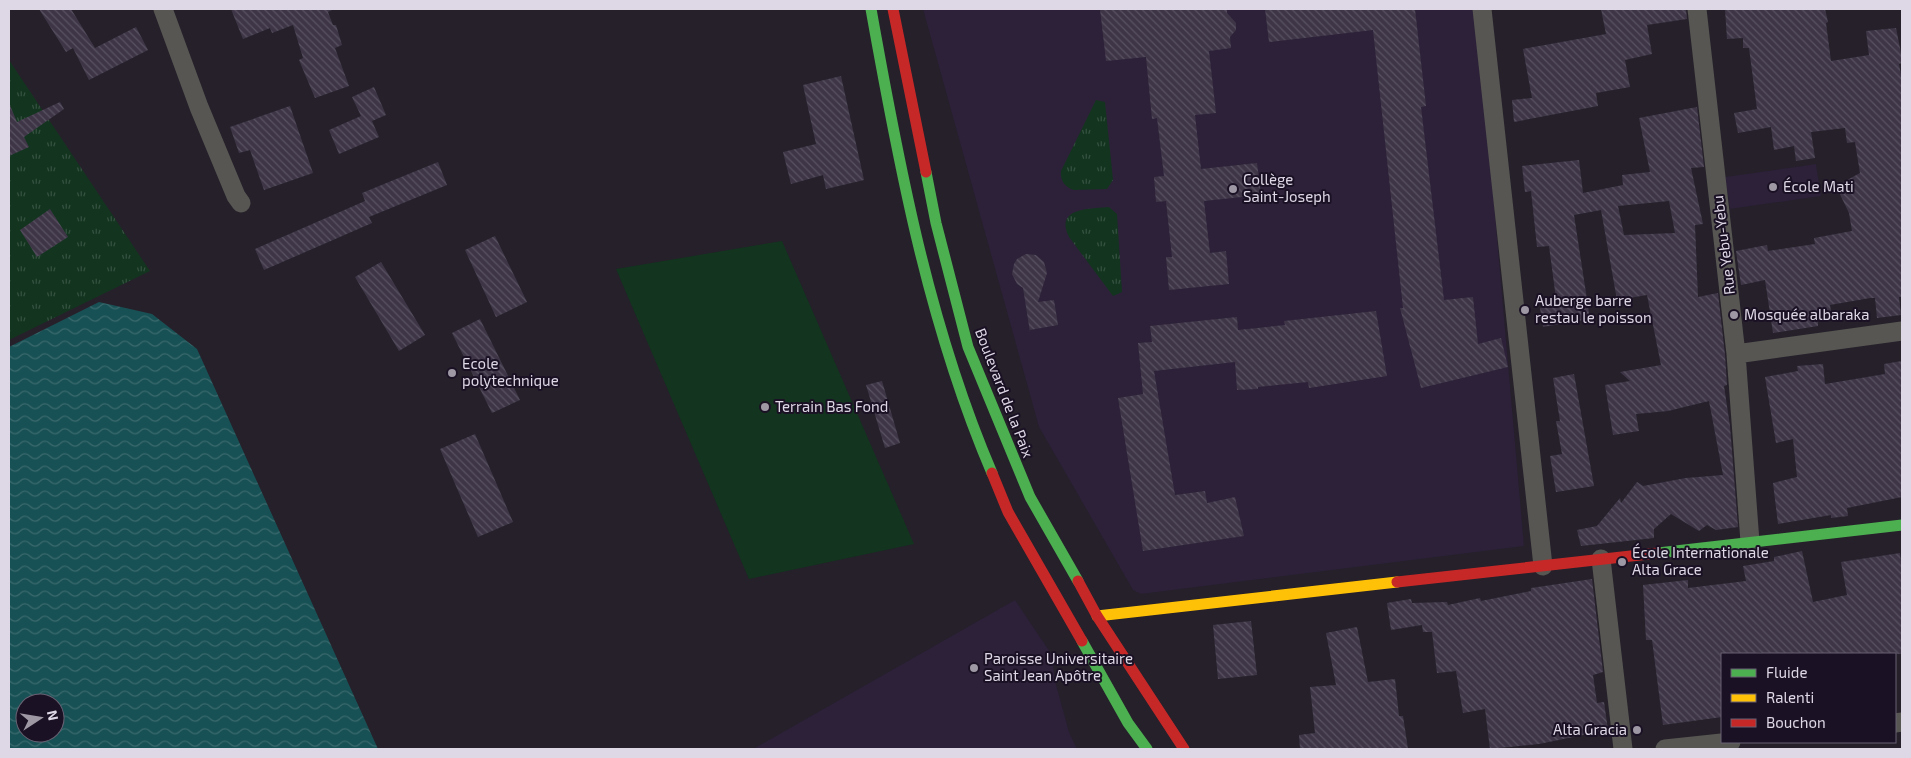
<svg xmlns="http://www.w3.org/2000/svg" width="1911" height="758" viewBox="0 0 1911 758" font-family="'Exo 2',sans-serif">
	<defs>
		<pattern id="grass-tufts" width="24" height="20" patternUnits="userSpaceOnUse" patternTransform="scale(1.25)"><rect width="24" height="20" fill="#13341f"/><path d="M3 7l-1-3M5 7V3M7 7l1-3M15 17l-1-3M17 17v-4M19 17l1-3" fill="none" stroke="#355140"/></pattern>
		<pattern id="water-waves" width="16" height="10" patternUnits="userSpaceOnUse" patternTransform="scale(1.25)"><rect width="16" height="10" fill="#185155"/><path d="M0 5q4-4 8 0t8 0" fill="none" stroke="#39696d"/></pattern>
		<pattern id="building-back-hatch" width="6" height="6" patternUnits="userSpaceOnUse" patternTransform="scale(1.25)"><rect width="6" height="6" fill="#3e3647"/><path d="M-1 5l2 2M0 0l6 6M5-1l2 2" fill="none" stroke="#595262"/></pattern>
	</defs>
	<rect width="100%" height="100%" fill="#25202a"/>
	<path fill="#2c2138" d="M923,9H1477L1524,546L1141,594L1133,590L1039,427Z
		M1816,164L1821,196L1730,209L1725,177Z
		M1015,600L1052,655L1055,681L1069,732L1077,749H753Z"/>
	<path fill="url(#grass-tufts)" d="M9,60L150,271L9,340Z
		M1096,100L1105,102L1113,180L1107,189L1074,190C1065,187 1060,181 1061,171Z
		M1109,207L1117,214L1122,292L1113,296L1069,237C1054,207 1091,209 1109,207Z"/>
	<path fill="#13341f" d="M782,241L914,544L749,579L616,269Z"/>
	<path fill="url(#water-waves)" fill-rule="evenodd" d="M99,302L152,314L197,349L378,749H9V347ZM25,703H55V733H25Z"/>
	<path fill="url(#building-back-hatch)" fill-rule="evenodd" d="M39,9H71L95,48L136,27L148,50L89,80L73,48L66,52Z
		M231,9H332V10L328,12L333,25H336L342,45L335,48L349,86L315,98L299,60L303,58L293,25L272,33L270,28L243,39Z
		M1100,9H1227V13L1236,23V30L1230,37L1231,48L1209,51L1216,113L1195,115L1201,169L1257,163L1261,195L1204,201L1210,253L1226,251L1229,284L1169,290L1166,257H1172L1166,201L1156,202L1154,177L1164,176L1157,118L1152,119L1146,57L1106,61Z
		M1265,9H1415L1426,106L1421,107L1444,300L1473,297L1478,344L1501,338L1508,367L1421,388L1400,308H1403L1373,30L1269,42Z
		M1601,9H1686L1687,19L1647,25L1652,54L1625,60L1630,87L1596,93L1598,106L1514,122L1512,100L1532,98L1523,49L1606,34Z
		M1725,9H1825L1828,22L1826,23L1831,61L1869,55L1866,31L1896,28L1902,58V63L1899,64L1902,80V297H1899L1901,315L1877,318L1875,298H1870L1830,305L1832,318L1818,320V326L1773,333L1765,280L1741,285L1736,251L1767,245L1768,251L1815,244L1814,238L1852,231L1849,213L1836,186L1860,173L1855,142L1847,143L1845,128L1811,132L1815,158L1796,161L1794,146L1774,150L1771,127L1738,133L1734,113L1757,109L1749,48H1743V38L1727,39Z
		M841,76L864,180L826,189L823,175L791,184L783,152L816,144L803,85Z
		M374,87L386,115L372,121L379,137L339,154L329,130L361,116L352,97Z
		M60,102L64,109L24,137L29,147L9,156V103L17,122Z
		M290,106L313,173L264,190L250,150L239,153L230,127Z
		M1697,107L1704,167L1691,168L1703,224L1695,225L1698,297L1718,293L1725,355L1727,385L1724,386L1730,426L1738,527L1716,530L1707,525L1699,531L1671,514L1654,529V538L1581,546L1577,530L1597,526L1620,498L1621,503L1637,482L1643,486L1686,478L1723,475L1709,401L1668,411L1636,414L1639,431L1613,435L1605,385L1630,381L1620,372L1661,365L1647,295L1617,300L1601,210L1574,215L1590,319L1543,327L1540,308L1557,306L1549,246L1537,247L1531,191L1525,192L1522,166L1579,160L1583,193L1623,185L1622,175L1650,172L1639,118ZM1669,201L1675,233L1624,235L1618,206Z
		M438,162L447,185L369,217L372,223L264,270L255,249L365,201L362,193Z
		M50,209L68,237L37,257L20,230Z
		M495,236L527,302L496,317L465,250Z
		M1026,254L1036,255L1044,262L1047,273L1038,302L1054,300L1058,325L1030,330V332L1023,288L1017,284L1012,274L1014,264L1017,259Z
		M381,262L425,335L399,351L355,277Z
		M1376,311L1387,376L1309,388L1308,382L1258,387V389L1237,390L1235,362L1154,371L1175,495L1205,491L1207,503L1235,497L1244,536L1143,551L1118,398L1143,394L1138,343L1152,342L1150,326L1237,317L1238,330L1285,325L1284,321Z
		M480,319L520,400L492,413L452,333Z
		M1902,361V497L1847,508L1848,516L1831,518V515L1778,524L1773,483L1797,477L1793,439L1776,443L1765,377L1798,371L1797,366L1823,364L1825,384L1885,374L1884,364Z
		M1574,374L1594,486L1556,492L1550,456L1562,454L1556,421H1560L1553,378Z
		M882,381L900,443L885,448L866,385Z
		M475,434L513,522L478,537L440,449Z
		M1802,551L1813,602L1847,595L1841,562L1900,553L1902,571V654H1762L1761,652L1745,654H1722V717L1663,725L1652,640H1646L1643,585L1688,580V588L1746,581L1743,566L1774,561V557Z
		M1592,579L1603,672L1593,675L1597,703L1604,702L1608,730L1539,744L1490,749L1485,709L1463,713L1456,671L1437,673L1432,632H1423L1422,625L1391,630L1387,603L1411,599L1412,603L1447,602L1448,605L1480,598L1481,601L1531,591V588Z
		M1251,621L1257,675L1218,679L1213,625Z
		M1357,627L1368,682L1395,679L1399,716H1403L1408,749H1300L1299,735L1315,733L1310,687L1336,685L1326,633Z"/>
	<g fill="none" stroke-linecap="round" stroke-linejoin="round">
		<path stroke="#575652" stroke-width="19" d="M163,9L199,107L236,196L241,203
			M1482,9L1543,566
			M1697,9L1736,354L1750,542
			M1736,354L1902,331
			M1601,559L1623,749
			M1895,723L1902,722
			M1665,749L1731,742"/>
		<path stroke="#4caf50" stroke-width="11" d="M871,9C899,166 929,326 992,473
			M926,172L936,223L968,347L1030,497L1078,581
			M1658,553L1902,525
			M1082,641L1128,723L1147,749"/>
		<path stroke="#ffc107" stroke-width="11" d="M1097,616L1397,582"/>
		<path stroke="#c62828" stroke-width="11" d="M893,9L926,172
			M992,473L1008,512L1082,641
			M1078,581L1097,616L1184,749
			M1397,582L1658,553"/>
	</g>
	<g fill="#9d98a4" stroke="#1b1125" stroke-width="2">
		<circle cx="1773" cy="187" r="5"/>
		<circle cx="1233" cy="189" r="5"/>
		<circle cx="1525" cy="310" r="5"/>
		<circle cx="1734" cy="315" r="5"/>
		<circle cx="452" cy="373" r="5"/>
		<circle cx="765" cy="407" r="5"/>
		<circle cx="1622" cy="562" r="5"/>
		<circle cx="974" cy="668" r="5"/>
		<circle cx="1637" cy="730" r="5"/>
	</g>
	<g text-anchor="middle" stroke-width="4" stroke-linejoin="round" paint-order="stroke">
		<g font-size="15" fill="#ded8e6" stroke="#1b1125" text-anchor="start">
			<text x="1243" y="185">Collège<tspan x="1243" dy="17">Saint-Joseph</tspan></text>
			<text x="1783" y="192">École Mati</text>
			<text x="1535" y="306">Auberge barre<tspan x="1535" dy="17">restau le poisson</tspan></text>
			<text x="1744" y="320">Mosquée albaraka</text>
			<text x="462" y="369">Ecole<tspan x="462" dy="17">polytechnique</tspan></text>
			<text x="775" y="412">Terrain Bas Fond</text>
			<text x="1632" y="558">École Internationale<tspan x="1632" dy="17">Alta Grace</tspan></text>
			<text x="984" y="664">Paroisse Universitaire<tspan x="984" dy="17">Saint Jean Apôtre</tspan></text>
			<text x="1627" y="735" text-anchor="end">Alta Gracia</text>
		</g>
		<g font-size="15" fill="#ded8e6" stroke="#1b1125">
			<text transform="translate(1724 245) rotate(-97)" y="5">Rue Yebu-Yebu</text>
			<text transform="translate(1004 393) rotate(69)" y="5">Boulevard de la Paix</text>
		</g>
	</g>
	<rect width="1911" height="758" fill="none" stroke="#ded8e6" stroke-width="20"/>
	<rect x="1721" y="653" width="175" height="90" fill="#1b1125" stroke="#696172"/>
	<rect x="1731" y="669" width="25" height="8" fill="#4caf50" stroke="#696172"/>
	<text x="1766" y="678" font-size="15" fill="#ded8e6">Fluide</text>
	<rect x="1731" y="694" width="25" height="8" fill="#ffc107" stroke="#696172"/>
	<text x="1766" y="703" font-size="15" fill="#ded8e6">Ralenti</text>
	<rect x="1731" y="719" width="25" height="8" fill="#c62828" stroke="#696172"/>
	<text x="1766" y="728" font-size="15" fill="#ded8e6">Bouchon</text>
	<g transform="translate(40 718) rotate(78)"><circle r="24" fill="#1b1125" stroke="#696172"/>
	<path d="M0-4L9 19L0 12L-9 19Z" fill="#9d98a4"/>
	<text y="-8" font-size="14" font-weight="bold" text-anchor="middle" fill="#ded8e6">N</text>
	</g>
</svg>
